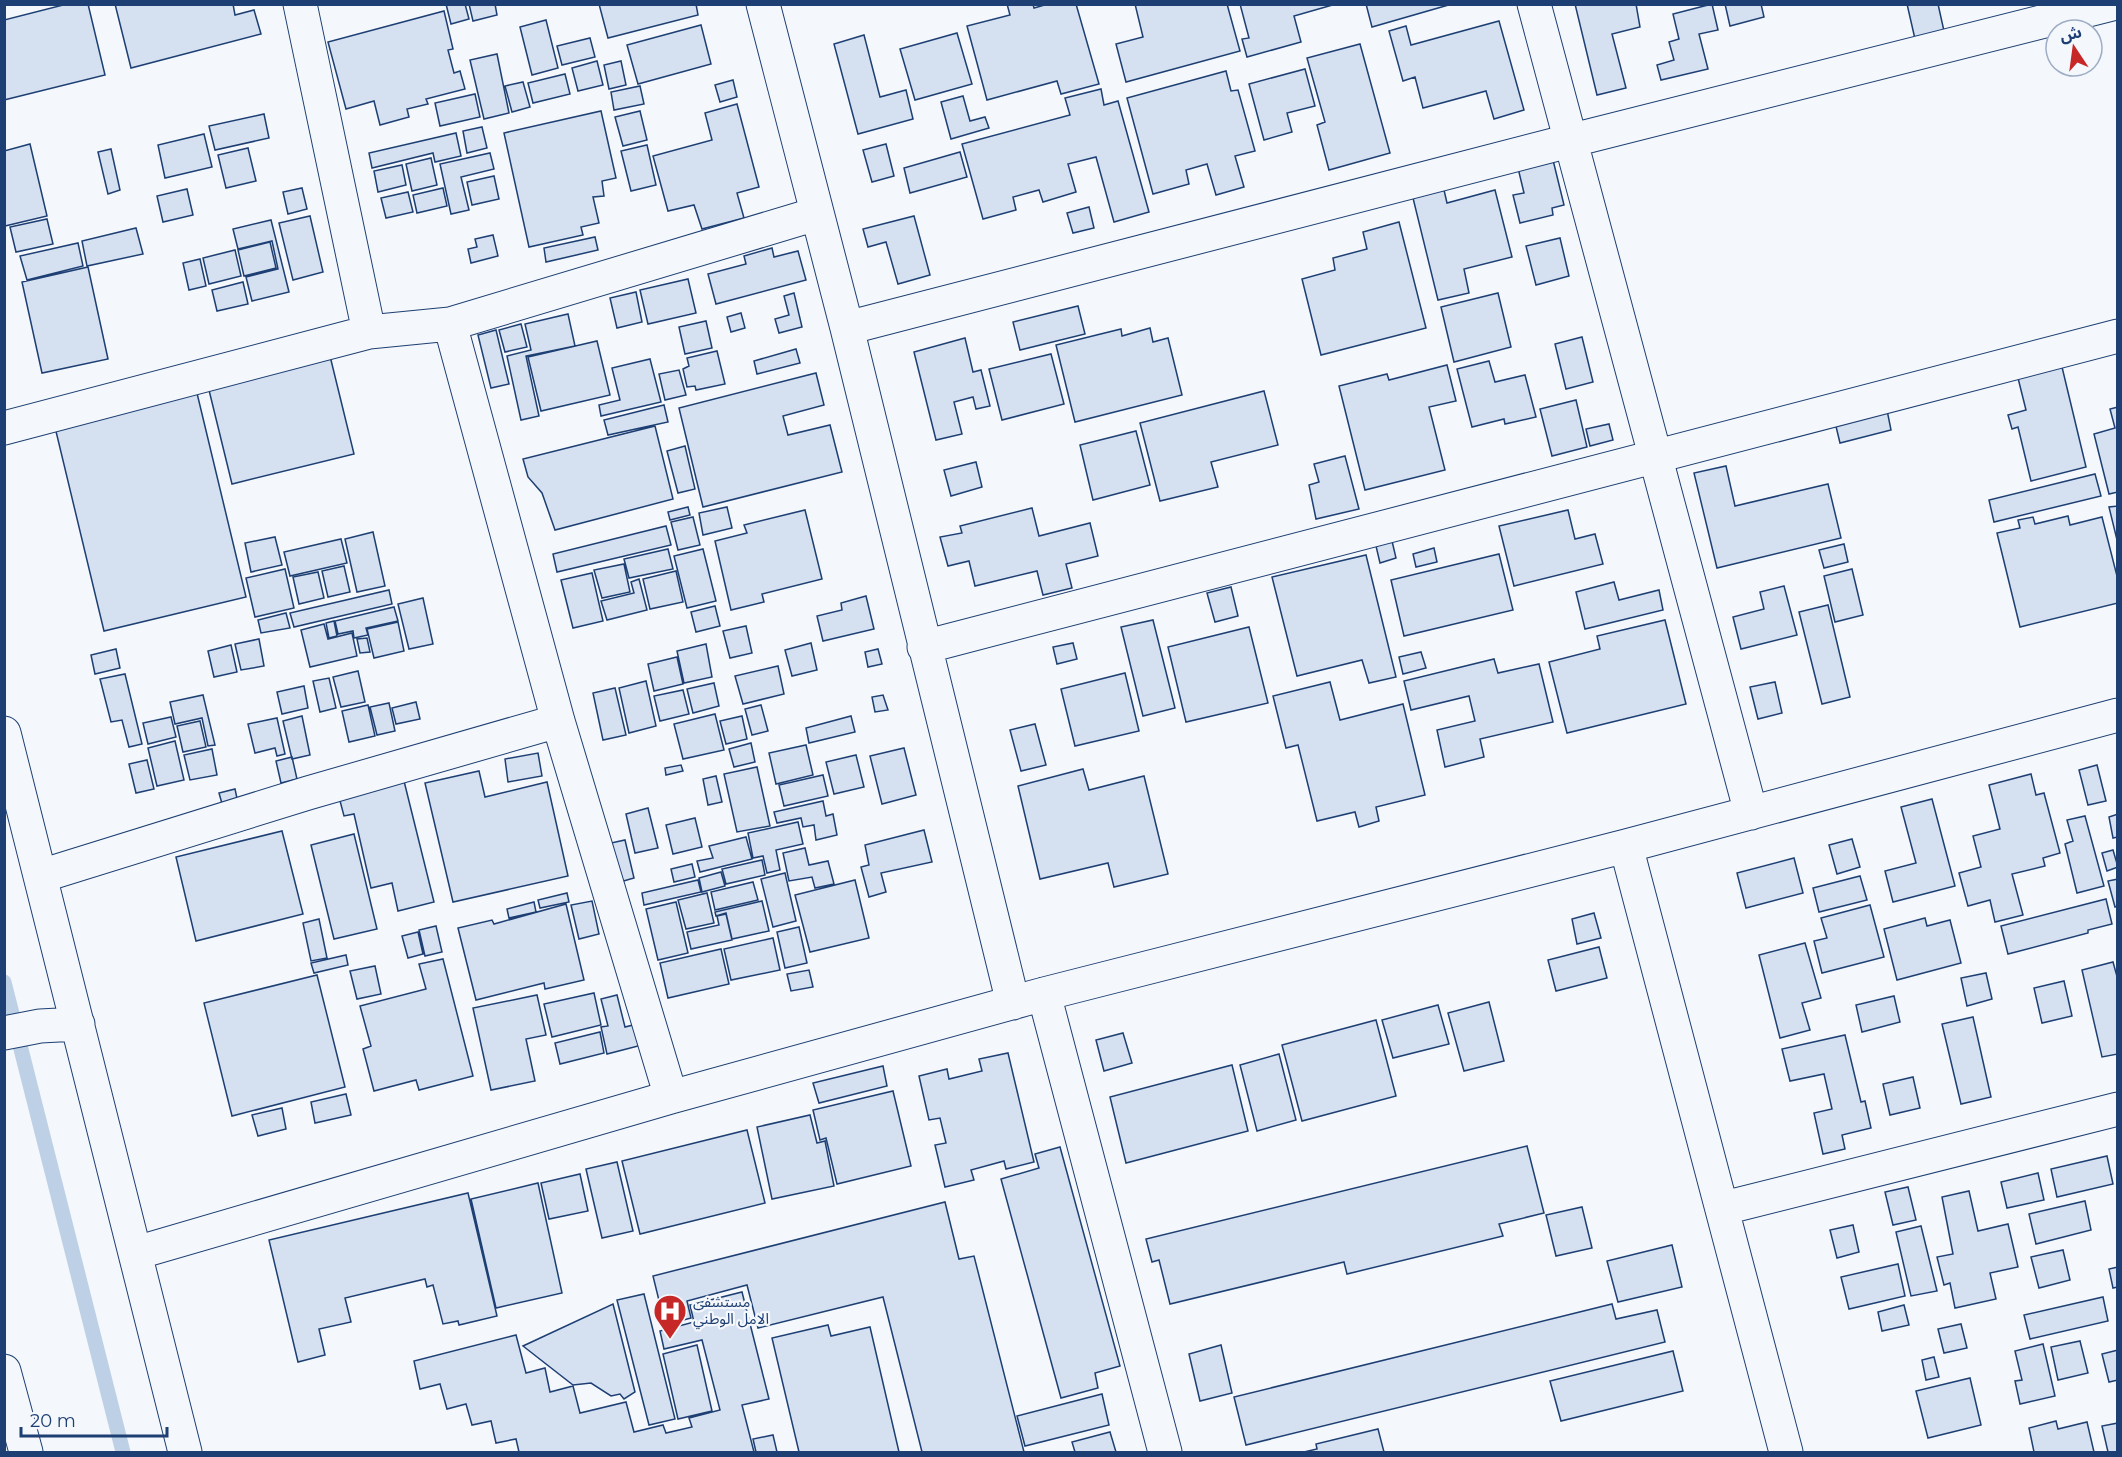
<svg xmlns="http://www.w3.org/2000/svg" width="2122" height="1457" viewBox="0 0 2122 1457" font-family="Montserrat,'Noto Sans Arabic',sans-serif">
	<rect width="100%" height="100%" fill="#f4f7fb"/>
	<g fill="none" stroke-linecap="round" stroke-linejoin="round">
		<path stroke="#bed0e5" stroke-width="15" d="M4,982L123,1452"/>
	</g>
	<path fill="#d5e0f0" stroke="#1d3f73" stroke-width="1.5" d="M67,4H88L105,75L4,100V20Z
		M115,4H233L235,15L254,10L261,34L131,68Z
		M446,4H465L469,19L451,24Z
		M469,4H495L497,15L473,21Z
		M599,4H696L698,15L608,38Z
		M1007,4H1033L1034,8L1048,4H1076L1099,84L1061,94L1057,81L987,100L967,26L1010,15Z
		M1135,4H1227L1240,51L1126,82L1116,44L1143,37Z
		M1240,4H1336L1294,16L1301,42L1247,57L1242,39L1249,38Z
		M1366,4H1452L1372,27Z
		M1575,4H1636L1640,27L1612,34L1626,88L1597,95Z
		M1712,4L1718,30L1699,34L1708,69L1661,80L1657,65L1674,60L1669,42L1679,39L1673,14Z
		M1725,4H1761L1764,17L1730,26Z
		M1907,4H1938L1944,31L1915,39Z
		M444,11L453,49L448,50L454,73L460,71L465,89L426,99L428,104L407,109L409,117L380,125L374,101L346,109L328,42Z
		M546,20L558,68L532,75L520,27Z
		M1499,21L1524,110L1494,119L1486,91L1423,108L1415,77L1403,81L1389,31L1406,26L1411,45Z
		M701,25L711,64L638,84L627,45Z
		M957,33L972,84L915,100L900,49Z
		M864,35L880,97L906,90L913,119L858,134L834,44Z
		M590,38L595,57L562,65L557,46Z
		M1360,44L1390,153L1329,170L1317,125L1325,122L1307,58Z
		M497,54L509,113L484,119L470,60Z
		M597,61L603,85L578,91L572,68Z
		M621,61L626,85L609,89L604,65Z
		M1305,69L1315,106L1287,113L1292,132L1264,140L1249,84Z
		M1226,71L1231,91L1238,90L1255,151L1235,156L1244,187L1216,195L1207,164L1186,170L1189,184L1153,194L1127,98Z
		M565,74L570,94L533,103L528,83Z
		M733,80L737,97L720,102L715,85Z
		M523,82L530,107L512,112L505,86Z
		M640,86L644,104L614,110L611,92Z
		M1101,89L1104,105L1118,101L1149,212L1114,222L1096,157L1068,164L1076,192L1043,202L1039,190L1013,197L1016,210L983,219L962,144L1070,115L1065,98Z
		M475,94L480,117L440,126L435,103Z
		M963,96L970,121L985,117L989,128L951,139L941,102Z
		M737,104L759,187L737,193L744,218L702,229L694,205L668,211L653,156L712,140L705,113Z
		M601,111L616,178L602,181L604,196L593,197L599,223L581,227L583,235L529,247L504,133Z
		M640,111L647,140L623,146L615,117Z
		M264,114L269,138L215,150L209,126Z
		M482,127L487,148L467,153L463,131Z
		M456,133L461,156L435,162L433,153L372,168L369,153Z
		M204,134L212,167L165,178L158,145Z
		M30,144L47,216L5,226L4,151Z
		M886,144L894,176L872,182L863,150Z
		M647,145L656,185L631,191L621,151Z
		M248,148L256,181L226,188L218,155Z
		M111,149L120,190L108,194L98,152Z
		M960,152L967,177L910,193L904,168Z
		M490,153L494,169L461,177L469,210L451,214L440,164Z
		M431,158L437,185L412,191L406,164Z
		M1553,160L1564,205L1552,208L1553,215L1520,223L1513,195L1524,193L1518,168Z
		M402,165L406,185L378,192L374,171Z
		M494,176L499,199L472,205L467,182Z
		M302,188L307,209L288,214L283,192Z
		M443,188L447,206L417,213L413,195Z
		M187,189L193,215L163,222L157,196Z
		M1444,190L1447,203L1495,190L1512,257L1464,269L1469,293L1438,300L1413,198Z
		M408,192L413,212L386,218L381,198Z
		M1089,207L1094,228L1073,233L1067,213Z
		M310,216L323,272L293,280L279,223Z
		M914,216L930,275L898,284L886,242L868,247L863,229Z
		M47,219L53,244L16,252L10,227Z
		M271,220L289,292L252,301L246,277L278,269L272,241L238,249L233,229Z
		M1399,222L1426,328L1321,355L1302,279L1335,270L1333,258L1367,249L1363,232Z
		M136,228L143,254L87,266L82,241Z
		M493,235L498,256L471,263L468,249L477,247L475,239Z
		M595,237L598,250L546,262L544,248Z
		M1560,238L1569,276L1536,285L1526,246Z
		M270,242L276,268L244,276L238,250Z
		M78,243L83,266L27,280L20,256Z
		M772,248L774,257L798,251L806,280L716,304L708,274L746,264L744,256Z
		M235,250L241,276L209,284L203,258Z
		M200,259L206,286L189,290L183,263Z
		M88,267L108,359L42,373L22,282Z
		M688,279L696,313L648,324L640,290Z
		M243,282L248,304L217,311L212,290Z
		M636,292L642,322L617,328L610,298Z
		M794,293L802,327L779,333L775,319L789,315L784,296Z
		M1498,293L1511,347L1454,362L1441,307Z
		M1078,306L1085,334L1020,350L1013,322Z
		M741,313L745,328L731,332L727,317Z
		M568,314L575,346L526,356L539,416L521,420L507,356L531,350L525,324Z
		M706,321L712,348L685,354L679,327Z
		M521,324L527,347L505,352L499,330Z
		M1150,328L1153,342L1168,338L1182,395L1075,422L1056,345L1121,329L1122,336Z
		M496,330L509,384L491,388L478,335Z
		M1582,337L1593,382L1566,389L1555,344Z
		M965,338L973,372L981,370L990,406L976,409L973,397L954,402L962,434L936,440L914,352Z
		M597,341L610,395L541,411L528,357Z
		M796,349L800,363L757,374L754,361Z
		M717,351L725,384L696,390L695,386L687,387L683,369L689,366L687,358Z
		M1051,354L1064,404L1002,420L989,369Z
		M330,356L354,454L232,484L208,386Z
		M650,359L661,402L601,416L599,405L620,400L612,368Z
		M1489,361L1495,382L1525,375L1536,417L1505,424L1504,419L1472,427L1457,369Z
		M1447,365L1456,401L1429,407L1445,470L1365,490L1339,386L1387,374L1389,380Z
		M2062,367L2086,467L2031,481L2018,427L2012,429L2008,415L2026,410L2018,378Z
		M679,370L686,395L665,400L659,374Z
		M816,373L824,405L783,416L788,435L830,425L842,472L703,507L679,408Z
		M196,389L246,597L104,631L54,423Z
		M1264,391L1278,445L1211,462L1218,487L1160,501L1140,423Z
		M1576,400L1587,447L1552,456L1540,409Z
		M664,405L668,422L608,435L604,420Z
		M1886,405L1891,430L1840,443L1834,418Z
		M2118,407V492L2109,494L2094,434L2115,428L2110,409Z
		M1609,424L1613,440L1590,446L1586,429Z
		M655,426L673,499L555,530L542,493L528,477L523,459Z
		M1136,431L1150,485L1093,500L1080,445Z
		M685,446L695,489L678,493L667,451Z
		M1345,456L1359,509L1316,519L1309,485L1319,482L1314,464Z
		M976,462L982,487L951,496L944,470Z
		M1726,466L1735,506L1828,484L1841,538L1717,568L1694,473Z
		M2095,474L2101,496L1994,522L1989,500Z
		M2118,506V540H2117L2109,507Z
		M688,507L690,515L670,520L668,512Z
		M727,507L732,528L703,535L699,513Z
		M1032,508L1039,536L1090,523L1098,556L1066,564L1072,588L1043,595L1037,571L975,586L969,561L948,566L940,537L962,533L960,526Z
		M805,510L822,579L762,594L764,602L731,610L715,541L747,533L744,525Z
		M1568,510L1575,539L1595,534L1603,564L1514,586L1499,526Z
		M2068,516L2070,525L2102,517L2118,580V603L2020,627L1997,533L2020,528L2018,520L2033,517L2035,524Z
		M693,517L700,545L678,550L671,522Z
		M666,526L671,545L557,572L553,554Z
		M373,532L385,586L357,592L345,539Z
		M275,537L282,565L251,572L245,543Z
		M341,539L347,563L290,576L284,552Z
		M1392,541L1396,558L1380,563L1376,546Z
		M1844,544L1848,562L1824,568L1819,550Z
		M1434,548L1437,562L1416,567L1413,554Z
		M668,549L673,569L629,578L624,559Z
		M703,549L716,601L687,608L674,556Z
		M1499,554L1513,610L1404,636L1391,580Z
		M1366,555L1396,677L1369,683L1362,660L1297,676L1272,577Z
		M624,564L630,592L602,598L594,570Z
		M344,566L350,592L328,597L322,571Z
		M285,569L294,608L255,617L246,578Z
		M1852,569L1863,615L1835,622L1824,576Z
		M676,571L683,602L650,609L643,579Z
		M318,572L324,598L299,604L293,577Z
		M592,573L603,621L573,628L561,580Z
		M639,579L647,610L607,620L601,601L634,593L631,582Z
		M1614,582L1619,600L1659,590L1663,610L1585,629L1576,592Z
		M1784,586L1797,635L1741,649L1733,617L1764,609L1760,592Z
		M1231,587L1238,616L1215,622L1207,593Z
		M389,590L392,604L294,627L290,613Z
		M866,596L874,629L823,641L817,616L842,610L841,603Z
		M423,598L433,644L409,649L398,604Z
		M1828,605L1850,697L1822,704L1799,612Z
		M715,606L720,626L696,632L691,612Z
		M394,607L398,621L366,628L368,635L354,638L353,631L338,634L335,621Z
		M286,613L290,628L261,633L258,620Z
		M1153,620L1175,708L1143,716L1121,627Z
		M1665,620L1686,704L1567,733L1549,662L1600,649L1597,636Z
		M334,621L337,636L329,638L326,623Z
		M398,622L404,651L374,658L367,629Z
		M324,624L328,639L352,633L357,656L310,667L301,630Z
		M746,626L752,653L730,658L723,631Z
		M1249,627L1268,703L1186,722L1168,647Z
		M367,638L370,652L360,653L357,639Z
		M259,639L264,666L241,670L235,644Z
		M811,643L817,670L792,676L785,650Z
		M1073,643L1077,659L1057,664L1053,647Z
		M706,644L712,677L684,683L677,651Z
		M231,645L237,672L214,677L208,651Z
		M116,649L120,668L95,674L91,655Z
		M878,649L882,664L868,667L865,652Z
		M1421,652L1426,668L1403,674L1399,657Z
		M677,657L683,684L654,691L648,664Z
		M1494,659L1498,673L1539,664L1553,722L1480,739L1484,757L1445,767L1437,730L1475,721L1469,696L1411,710L1404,681Z
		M778,666L784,694L743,704L735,676Z
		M358,671L365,702L341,707L333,677Z
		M1125,673L1139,731L1075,746L1061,689Z
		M125,674L142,744L129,747L122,720L111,722L100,679Z
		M329,678L336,708L320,712L313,681Z
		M646,681L656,726L629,733L619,688Z
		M1330,682L1340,720L1403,704L1425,795L1376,807L1379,821L1359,827L1355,812L1317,821L1298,745L1286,748L1273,696Z
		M1775,682L1782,713L1758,719L1750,687Z
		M714,683L719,706L693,713L687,689Z
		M304,686L308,708L282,714L277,692Z
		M615,688L626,735L603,740L593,693Z
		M683,690L689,714L660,721L654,696Z
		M203,695L215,745L208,746L202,718L175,724L170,702Z
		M883,695L888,710L875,712L872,697Z
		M416,702L420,719L396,724L392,708Z
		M389,703L395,731L377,735L370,707Z
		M368,705L375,736L349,742L342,711Z
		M761,705L768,731L752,735L745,709Z
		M715,714L724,750L683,759L674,724Z
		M302,716L310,755L292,759L283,721Z
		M742,716L747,739L726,744L720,721Z
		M851,716L855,732L809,743L806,728Z
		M171,717L176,737L148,744L143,723Z
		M277,718L285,754L277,756L275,748L255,753L248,724Z
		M200,721L206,747L183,752L177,726Z
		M1035,724L1046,765L1021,771L1010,730Z
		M175,741L184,780L157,786L148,748Z
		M751,743L755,762L734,767L729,749Z
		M806,745L813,775L776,784L769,753Z
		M904,748L916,795L882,804L870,756Z
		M212,749L217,775L190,780L184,755Z
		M538,753L542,776L508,782L505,759Z
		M856,755L864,787L834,794L826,762Z
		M292,757L297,779L281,783L276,761Z
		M147,760L154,789L136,793L129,764Z
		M681,765L683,771L666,775L665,768Z
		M2097,765L2106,801L2088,805L2079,770Z
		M757,767L770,826L737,832L724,774Z
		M1083,769L1089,790L1144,776L1168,874L1114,887L1108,863L1040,879L1018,786Z
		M479,771L485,797L547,782L568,876L453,902L425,783Z
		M2031,774L2036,795L2044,793L2060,853L2043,858L2045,866L2012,874L2023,915L1995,922L1990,900L1968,906L1959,873L1981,867L1973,836L2000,829L1989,785Z
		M823,775L828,796L784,806L779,785Z
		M716,776L722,802L708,805L703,779Z
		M404,781L434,902L398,911L392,883L371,888L354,814L344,816L339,797Z
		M235,789L238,803L223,807L219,793Z
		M1932,799L1955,886L1893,902L1885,871L1916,863L1901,807Z
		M823,801L826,816L833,814L837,835L816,840L814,825L803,827L801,818L777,823L774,812Z
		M648,808L658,848L635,853L626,814Z
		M2118,814V837L2113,838L2109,817Z
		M2085,816L2104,886L2077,893L2065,844L2073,841L2067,820Z
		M695,818L702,847L673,854L666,825Z
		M798,822L803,844L776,850L780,870L767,873L763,856L753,858L748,833Z
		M924,830L932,862L881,873L886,892L869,897L861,867L869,865L865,845Z
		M282,831L303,914L196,941L176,857Z
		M354,834L377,929L334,939L311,845Z
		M746,837L752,859L700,872L697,861L713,858L709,846Z
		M1852,839L1860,867L1837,874L1829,845Z
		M625,840L634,878L620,882L611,843Z
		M805,848L809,865L828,861L834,884L815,888L812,877L789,881L783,853Z
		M2113,850L2118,867L2107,871L2102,853Z
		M1794,858L1803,893L1746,908L1737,873Z
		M762,860L765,875L726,884L722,869Z
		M692,864L695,877L674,882L671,869Z
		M721,872L725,886L702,892L699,878Z
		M785,873L796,921L773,927L761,879Z
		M1860,876L1867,900L1819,912L1813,888Z
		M2118,879V906L2115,907L2108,881Z
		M698,880L701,892L644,905L642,893Z
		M855,880L869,938L810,952L795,895Z
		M753,882L758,900L715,910L711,892Z
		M567,893L569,902L540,908L538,900Z
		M707,893L714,923L686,929L678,900Z
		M2106,899L2112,924L2088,930V933L2008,954L2001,926Z
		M592,901L599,934L579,939L571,905Z
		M762,901L769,931L732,939L726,913L716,916L715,912Z
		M534,902L536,912L509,918L507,909Z
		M676,902L688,953L658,960L646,909Z
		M566,904L584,980L545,989L544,983L476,1000L458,928L492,920L494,924Z
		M1870,905L1884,957L1822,973L1814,941L1827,938L1821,918Z
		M1594,913L1601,938L1577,944L1572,919Z
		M726,914L732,940L691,949L687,932L719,925L717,916Z
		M1925,918L1927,926L1950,920L1961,963L1897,980L1884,929Z
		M319,919L327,958L311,961L303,923Z
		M436,926L442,952L425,956L419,930Z
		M799,927L807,963L785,968L777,932Z
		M418,932L423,954L408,958L402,936Z
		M773,938L780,970L731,980L724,949Z
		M1805,943L1821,998L1802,1003L1810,1030L1780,1038L1759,955Z
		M1599,947L1607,978L1556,991L1548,960Z
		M721,949L729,984L668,998L660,963Z
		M346,955L348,965L314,973L311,963Z
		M443,959L473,1076L419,1090L416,1080L374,1091L363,1049L371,1046L360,1006L426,989L419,964Z
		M2113,962L2118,980V1054L2102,1057L2082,970Z
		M375,966L381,994L357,999L350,971Z
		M809,970L813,987L791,991L787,974Z
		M1986,973L1992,999L1967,1006L1961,978Z
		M317,975L345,1087L232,1116L204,1003Z
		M2064,981L2072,1016L2042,1023L2034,988Z
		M594,993L601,1025L552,1037L544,1004Z
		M537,995L546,1035L526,1039L535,1081L491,1090L473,1008Z
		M617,995L625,1027L637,1024L642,1045L607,1054L601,1027L608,1026L601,999Z
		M1894,996L1900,1022L1862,1032L1856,1005Z
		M1489,1002L1504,1061L1464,1071L1448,1013Z
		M1438,1005L1449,1044L1393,1058L1382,1020Z
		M1973,1017L1991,1097L1961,1104L1942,1024Z
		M1376,1020L1396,1096L1302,1121L1282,1045Z
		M600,1032L604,1053L560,1064L555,1043Z
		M1123,1033L1132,1063L1104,1071L1096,1040Z
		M1845,1035L1861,1102L1865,1101L1871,1128L1842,1135L1845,1149L1823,1154L1814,1113L1832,1109L1824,1074L1790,1081L1782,1049Z
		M1008,1053L1034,1162L1006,1169L1004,1161L971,1170L974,1180L945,1187L935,1145L946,1143L940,1118L929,1120L919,1076L947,1069L949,1079L982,1071L979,1059Z
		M1279,1054L1296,1120L1257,1131L1240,1065Z
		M1232,1065L1248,1131L1126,1163L1110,1097Z
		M883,1066L887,1086L819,1103L813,1083Z
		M1913,1077L1920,1108L1890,1115L1883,1084Z
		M893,1091L911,1166L837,1184L826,1138L820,1140L813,1110Z
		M346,1094L351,1115L315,1123L311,1102Z
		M282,1108L286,1129L258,1136L252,1115Z
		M810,1115L817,1143L825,1141L834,1186L772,1199L757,1127Z
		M747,1130L765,1203L640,1234L622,1161Z
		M1527,1146L1544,1213L1499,1224L1503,1236L1347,1274L1344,1262L1170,1304L1159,1260L1152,1262L1146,1239Z
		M1060,1147L1120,1366L1095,1373L1098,1388L1061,1398L1001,1179L1039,1168L1035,1154Z
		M2107,1156L2113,1184L2057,1197L2051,1169Z
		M617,1162L633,1231L602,1238L586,1169Z
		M2038,1173L2044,1200L2007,1208L2001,1182Z
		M580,1174L588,1211L549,1219L541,1183Z
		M538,1183L562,1293L496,1308L471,1199Z
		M1908,1187L1916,1220L1893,1225L1885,1192Z
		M1969,1191L1978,1231L2008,1224L2018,1267L1990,1273L1996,1299L1955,1308L1950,1283L1944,1285L1937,1257L1953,1254L1942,1197Z
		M468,1193L497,1316L459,1325L458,1321L443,1324L433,1285L427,1287L425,1279L345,1298L351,1322L319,1329L325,1355L298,1362L269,1240Z
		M2085,1201L2091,1230L2036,1244L2029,1214Z
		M945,1202L959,1259L974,1256L1024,1452H922L883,1297L758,1328L747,1285L687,1301L691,1318L665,1325L653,1276Z
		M1582,1207L1592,1248L1556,1256L1546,1215Z
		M1853,1225L1859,1252L1837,1258L1830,1230Z
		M1921,1226L1937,1291L1911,1296L1896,1232Z
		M1672,1245L1682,1287L1618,1302L1607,1261Z
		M2063,1250L2070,1280L2039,1288L2031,1257Z
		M1898,1264L1905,1296L1849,1309L1841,1277Z
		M2118,1267V1287L2113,1288L2109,1269Z
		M742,1292L769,1399L742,1405L754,1452H519L516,1439L496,1443L491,1421L472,1425L466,1404L447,1409L440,1384L420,1389L414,1361L516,1335L526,1373L545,1368L550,1392L573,1386L580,1413L626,1402L634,1432L663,1425L666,1433L692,1427L689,1418L720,1410L702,1340L664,1349L660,1331L694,1322L690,1305Z
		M644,1294L675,1419L649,1425L617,1300Z
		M2103,1297L2108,1321L2030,1339L2024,1315Z
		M613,1304L635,1392L624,1399L620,1394L611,1396L591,1383L573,1385L523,1346Z
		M1612,1304L1616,1319L1657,1310L1665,1342L1246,1445L1234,1397Z
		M1904,1305L1909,1325L1882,1331L1878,1312Z
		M1961,1324L1967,1348L1944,1353L1938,1329Z
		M828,1325L831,1336L870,1327L899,1452H799L772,1338Z
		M2080,1341L2088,1373L2058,1380L2051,1347Z
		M2043,1344L2055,1396L2020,1404L2015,1381L2022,1380L2015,1351Z
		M697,1345L712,1411L678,1419L663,1354Z
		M1221,1345L1232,1393L1200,1401L1189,1354Z
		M2118,1350V1380L2109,1382L2102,1354Z
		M1673,1351L1683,1391L1561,1421L1550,1381Z
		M1934,1357L1939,1377L1926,1380L1922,1360Z
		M1970,1378L1981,1425L1928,1438L1916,1391Z
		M1102,1394L1109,1425L1025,1446L1017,1416Z
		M2056,1421L2058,1429L2087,1422L2094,1452H2034L2029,1428Z
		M2118,1423V1452H2108L2102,1426Z
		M1378,1429L1384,1452H1304L1317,1449L1316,1444Z
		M1110,1432L1116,1452H1075L1072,1442Z
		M773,1435L777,1452H756L753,1439Z"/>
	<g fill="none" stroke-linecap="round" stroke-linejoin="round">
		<g stroke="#1d3f73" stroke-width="35">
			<path id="minor" d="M300,4L369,332
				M763,4L847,328L1013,1003
				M1534,4L1751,813
				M450,324L558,721L671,1097
				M847,328L1569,141L2112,4
				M4,428L369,332L450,324L816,214
				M924,647L2118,336
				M4,733L185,1452
				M1626,846L1786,1452
				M41,876L308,793L558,721
				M1044,994L1165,1452
				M4,1033L40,1026L78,1024
				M1724,1208L2118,1109
				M136,1253L671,1097L1044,994L1626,846L2118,715
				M4,1371L26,1452"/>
		</g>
		<use href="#minor" stroke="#f4f7fb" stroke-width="33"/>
	</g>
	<defs>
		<g id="hospital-pin" transform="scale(1.725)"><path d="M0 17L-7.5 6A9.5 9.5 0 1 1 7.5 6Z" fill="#c62828" stroke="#f4f7fb"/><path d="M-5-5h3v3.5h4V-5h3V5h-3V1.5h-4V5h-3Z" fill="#fff"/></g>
	</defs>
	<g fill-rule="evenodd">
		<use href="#hospital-pin" x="670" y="1311"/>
	</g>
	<g text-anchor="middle" stroke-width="4.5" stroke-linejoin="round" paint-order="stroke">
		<g font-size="15" fill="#1d3f73" stroke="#f4f7fb" text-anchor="start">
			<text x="693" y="1307">مستشفى<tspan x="693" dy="17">الامل الوطني</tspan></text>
		</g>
	</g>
	<rect width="2122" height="1457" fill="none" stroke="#1d3f73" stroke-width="12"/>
	<g transform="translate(2074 48) rotate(347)"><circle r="28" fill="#f4f7fb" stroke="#9eadc5" stroke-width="1.5"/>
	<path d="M0-4.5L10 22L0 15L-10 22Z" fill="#c62828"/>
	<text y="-9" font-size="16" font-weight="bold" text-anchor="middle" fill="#1d3f73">ش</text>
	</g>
	<path d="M21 1427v9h146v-9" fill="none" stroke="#1d3f73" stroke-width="3"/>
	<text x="30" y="1427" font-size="18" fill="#1d3f73" stroke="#f4f7fb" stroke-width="4.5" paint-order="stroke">20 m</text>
</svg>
